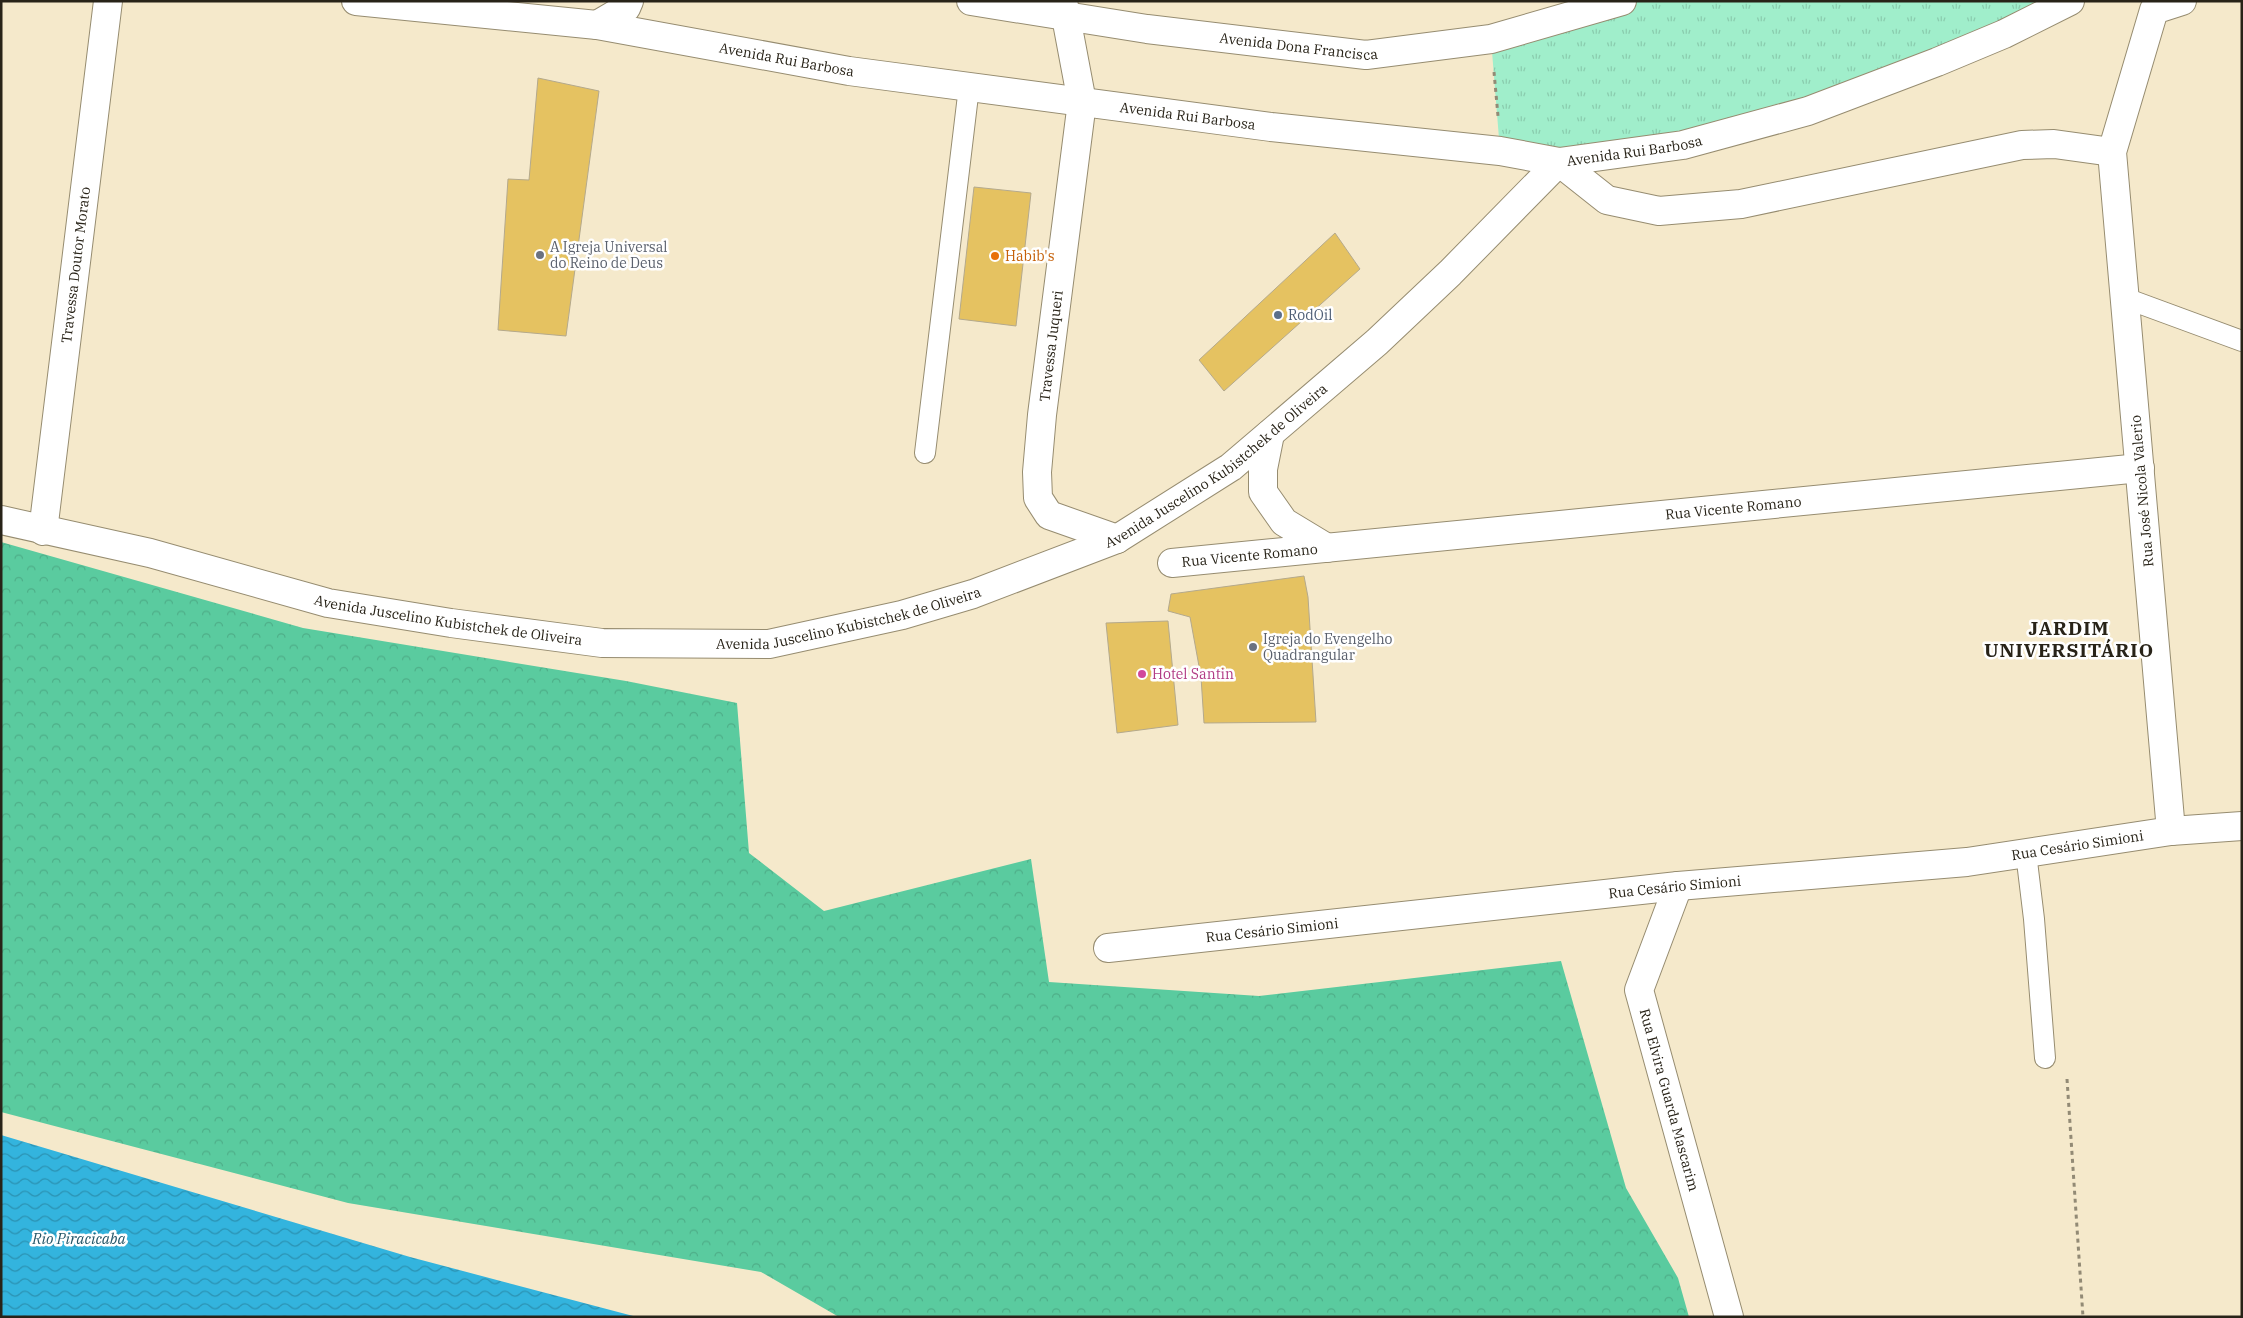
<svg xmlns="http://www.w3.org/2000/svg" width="2243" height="1318" viewBox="0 0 2243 1318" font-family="'IBM Plex Serif',serif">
	<defs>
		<pattern id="grass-tufts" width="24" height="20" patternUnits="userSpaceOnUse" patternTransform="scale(1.25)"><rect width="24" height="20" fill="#a0eecb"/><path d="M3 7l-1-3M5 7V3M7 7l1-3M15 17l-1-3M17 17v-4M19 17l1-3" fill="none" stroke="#8accae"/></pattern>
		<pattern id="forest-crowns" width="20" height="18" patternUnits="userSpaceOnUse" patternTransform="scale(1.25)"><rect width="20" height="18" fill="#5acb9f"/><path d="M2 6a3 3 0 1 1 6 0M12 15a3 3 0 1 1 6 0" fill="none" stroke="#4eae88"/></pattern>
		<pattern id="water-waves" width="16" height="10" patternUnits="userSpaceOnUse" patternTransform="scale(1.25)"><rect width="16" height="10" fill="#33b4de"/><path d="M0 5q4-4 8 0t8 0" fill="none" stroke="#2b92b3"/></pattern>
	</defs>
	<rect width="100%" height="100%" fill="#f5e9cb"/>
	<path fill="url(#grass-tufts)" d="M1608,1H2045L1779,119L1559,162L1500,151L1491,39Z"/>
	<path fill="url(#forest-crowns)" d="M1,542L303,628L626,681L737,703L749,853L824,911L1031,859L1049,982L1259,996L1561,961L1626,1188L1678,1278L1689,1317H839L761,1272L348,1203L1,1112Z"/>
	<path fill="url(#water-waves)" d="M1,1135L410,1257L637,1317H1Z"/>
	<path fill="#e5c261" stroke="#b4a98c" d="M538,78L599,91L566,336L498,330L508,179L529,180Z
		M974,187L1031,193L1016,326L959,319Z
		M1335,233L1360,269L1224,391L1199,360Z
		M1304,576L1308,597L1316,722L1204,723L1201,677L1190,617L1168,611L1171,594Z
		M1168,621L1178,725L1117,733L1106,623Z"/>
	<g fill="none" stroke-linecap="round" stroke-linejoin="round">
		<g stroke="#968c70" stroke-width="22">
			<path id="service" d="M2125,298L2242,341
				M925,453L969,87
				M2026,853L2034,919L2045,1058"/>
		</g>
		<g stroke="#968c70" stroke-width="30">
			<g id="minor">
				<path d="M1063,1L1082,102L1042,415L1037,472L1038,498L1049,515L1117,539"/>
				<path d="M1559,162L1607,200L1659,211L1741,204L2022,145L2054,144L2112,152"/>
				<path d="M1270,434L1263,469V492L1284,522L1327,548"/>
				<path id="s1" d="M43,531L108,1"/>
				<path id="s2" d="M1172,563L2140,468"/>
				<path d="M2171,831L2112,152L2154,10L2182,1"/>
				<path id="s3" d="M1678,886L1639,990L1729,1317"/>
				<path id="s4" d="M1108,948L1678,886L1967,862L2171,831L2242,826"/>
			</g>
		</g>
		<g stroke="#968c70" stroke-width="30">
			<g id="secondary">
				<path id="s5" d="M356,1L597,25L849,71L1271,127L1500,151L1559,162"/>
				<path d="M597,25L626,8L629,1"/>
			</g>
		</g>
		<g stroke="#968c70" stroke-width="30">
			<g id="primary">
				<path id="s6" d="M971,1L1147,29L1366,55L1491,39L1622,1"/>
				<path id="s7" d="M1,520L150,553L328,603L451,623L602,643L769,644L902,615L973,594L1117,539L1231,467L1377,342L1450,273L1559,162L1683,145L1808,111L1937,62L2004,34L2070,1"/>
			</g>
		</g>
		<path stroke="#928a75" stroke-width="3" stroke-dasharray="4 4" stroke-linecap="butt" d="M1494,72L1498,116
			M2067,1079L2083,1317"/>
		<use href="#service" stroke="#fff" stroke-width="20"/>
		<use href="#minor" stroke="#fff" stroke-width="28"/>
		<use href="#secondary" stroke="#fff" stroke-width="28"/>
		<use href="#primary" stroke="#fff" stroke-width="28"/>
	</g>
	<g fill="#6b7280" stroke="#fff" stroke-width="2">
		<circle cx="540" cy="255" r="5"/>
		<circle cx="1253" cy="647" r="5"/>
	</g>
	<circle fill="#e8710a" stroke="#fff" stroke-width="2" cx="995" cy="256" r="5"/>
	<circle fill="#5c6f8a" stroke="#fff" stroke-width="2" cx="1278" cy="315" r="5"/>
	<circle fill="#d1479c" stroke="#fff" stroke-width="2" cx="1142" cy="674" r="5"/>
	<g text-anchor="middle" stroke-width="5" stroke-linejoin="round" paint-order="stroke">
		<g font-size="14" fill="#282318" stroke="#fff">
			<text dy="5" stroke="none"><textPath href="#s6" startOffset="331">Avenida Dona Francisca</textPath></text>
			<text dy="5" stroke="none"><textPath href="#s5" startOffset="435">Avenida Rui Barbosa</textPath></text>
			<text dy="5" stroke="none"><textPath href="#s5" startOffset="840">Avenida Rui Barbosa</textPath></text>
			<text dy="5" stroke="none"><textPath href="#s7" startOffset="1805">Avenida Rui Barbosa</textPath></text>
			<text dy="5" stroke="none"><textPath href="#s1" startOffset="268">Travessa Doutor Morato</textPath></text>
			<text transform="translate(1051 346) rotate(-83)" y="5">Travessa Juqueri</text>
			<text dy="5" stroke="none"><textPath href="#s7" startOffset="1269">Avenida Juscelino Kubistchek de Oliveira</textPath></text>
			<text transform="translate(2142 491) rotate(-95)" y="5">Rua José Nicola Valerio</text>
			<text dy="5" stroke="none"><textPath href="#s2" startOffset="564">Rua Vicente Romano</textPath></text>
			<text dy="5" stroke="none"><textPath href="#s2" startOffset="78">Rua Vicente Romano</textPath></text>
			<text dy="5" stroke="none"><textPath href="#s7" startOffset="864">Avenida Juscelino Kubistchek de Oliveira</textPath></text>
			<text dy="5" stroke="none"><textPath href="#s7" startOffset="459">Avenida Juscelino Kubistchek de Oliveira</textPath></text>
			<text dy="5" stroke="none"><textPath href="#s4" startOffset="975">Rua Cesário Simioni</textPath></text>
			<text dy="5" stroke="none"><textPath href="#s4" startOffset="570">Rua Cesário Simioni</textPath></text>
			<text dy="5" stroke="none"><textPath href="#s4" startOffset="165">Rua Cesário Simioni</textPath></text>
			<text dy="5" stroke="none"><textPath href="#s3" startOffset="225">Rua Elvira Guarda Mascarim</textPath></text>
		</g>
		<g font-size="14" fill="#5b616d" stroke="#fff" text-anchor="start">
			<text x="550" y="252">A Igreja Universal<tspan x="550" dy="16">do Reino de Deus</tspan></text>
			<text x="1263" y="644">Igreja do Evengelho<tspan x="1263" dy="16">Quadrangular</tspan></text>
		</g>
		<g font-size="14" fill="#c56008" stroke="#fff" text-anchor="start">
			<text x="1005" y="261">Habib's</text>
		</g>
		<g font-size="14" fill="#4e5e75" stroke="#fff" text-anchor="start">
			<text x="1288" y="320">RodOil</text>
		</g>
		<g font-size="14" fill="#b23c85" stroke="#fff" text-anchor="start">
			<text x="1152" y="679">Hotel Santin</text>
		</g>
		<g font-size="15" font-style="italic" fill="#245668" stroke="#fff">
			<text x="79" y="1244">Rio Piracicaba</text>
		</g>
		<g font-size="19" font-weight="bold" letter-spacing="1" fill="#282318" stroke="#fff">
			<text x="2069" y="635">JARDIM<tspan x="2069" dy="22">UNIVERSITÁRIO</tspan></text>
		</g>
	</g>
	<rect width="2243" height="1318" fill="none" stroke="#282318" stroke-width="5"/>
</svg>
